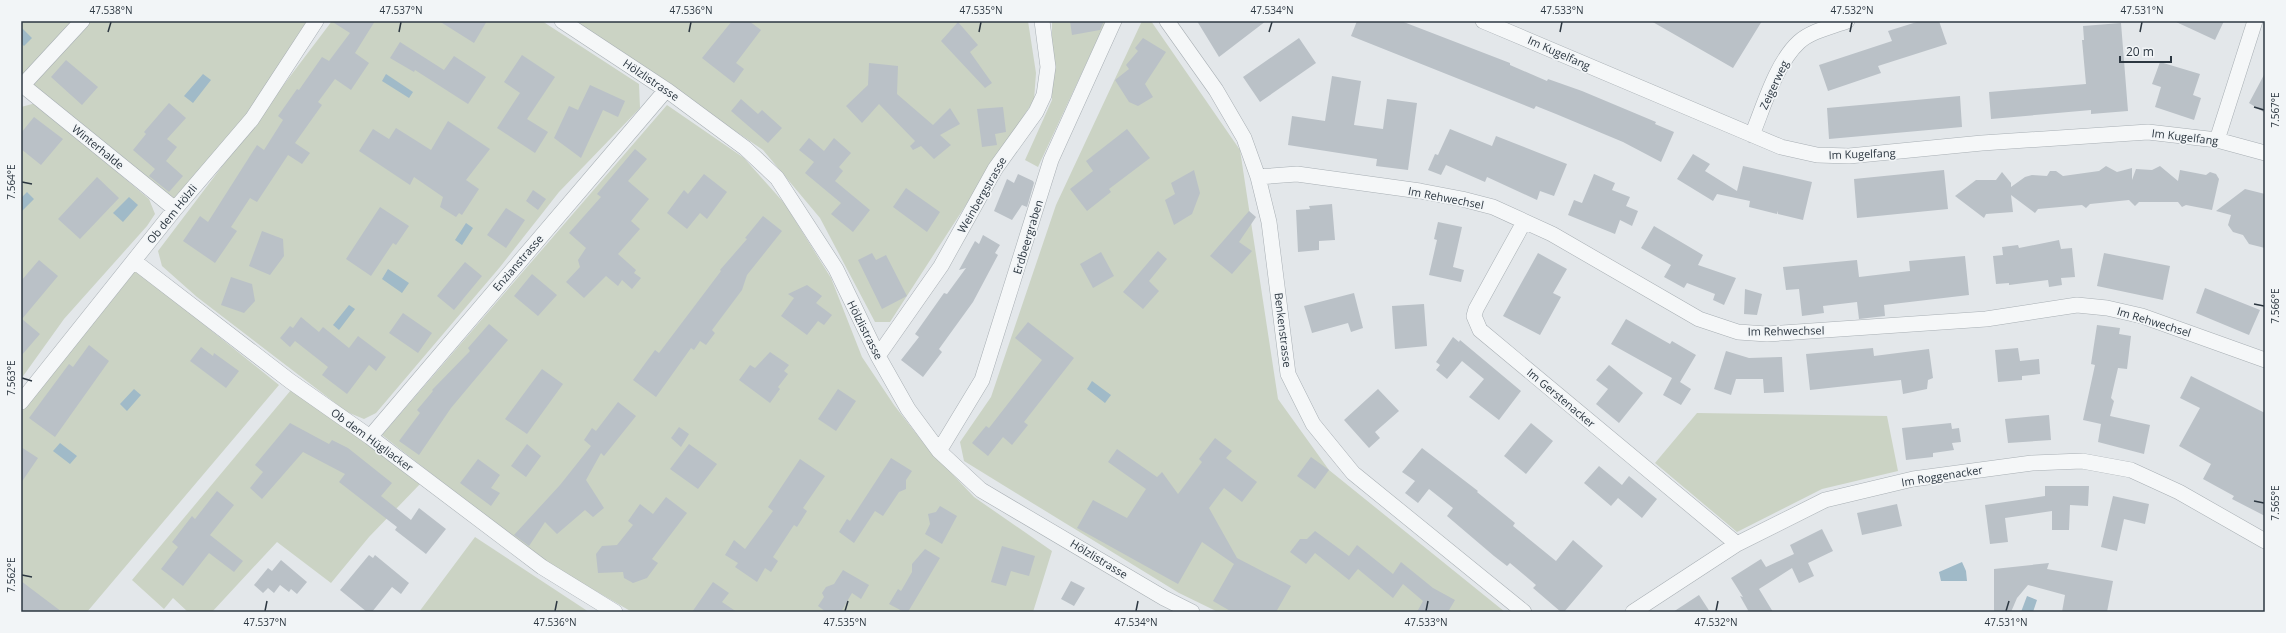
<svg xmlns="http://www.w3.org/2000/svg" width="2286" height="633" viewBox="0 0 2286 633" font-family="'Open Sans',sans-serif">
	<rect width="100%" height="100%" fill="#e3e7ea"/>
	<path fill="#cbd3c4" d="M21,21H308L250,110L174,202L21,75Z
		M332,21H542L639,84L640,108L559,192L500,267L376,413L364,419L347,412L197,297L162,266L158,251Z
		M574,21H1028L1036,73L1034,100L890,322H875L820,218L763,150Z
		M1052,21H1106L1038,167L1025,160L1052,100Z
		M1142,21H1151L1240,150L1278,399L1329,470L1505,612H1218L1179,593L964,461L960,442L991,397L1056,205Z
		M36,103L149,199L155,214L147,226L64,319L21,379V107Z
		M667,105L744,158L785,204L831,278L862,357L894,405L925,445L974,497L1052,551L1033,612H632L539,558L382,435Z
		M135,269L279,385L87,612H21V412Z
		M291,390L421,483L369,537L331,583L277,542L212,612H188L173,598L164,609L132,580Z
		M1697,413L1887,416L1898,471L1822,489L1737,532L1655,463Z
		M475,537L589,612H419Z"/>
	<path fill="#a0bac8" d="M21,27L32,38L24,46L21,43Z
		M203,74L211,80L193,103L184,96Z
		M386,74L413,92L409,98L382,81Z
		M27,192L34,199L21,212V198Z
		M129,197L138,205L123,222L113,213Z
		M466,223L473,228L462,245L455,240Z
		M388,269L409,283L402,293L382,279Z
		M349,305L355,309L339,330L333,325Z
		M1092,381L1111,395L1105,403L1087,389Z
		M134,389L141,395L127,411L120,404Z
		M60,443L77,456L70,464L53,451Z
		M1962,562L1966,571L1967,581H1941L1939,572Z
		M2027,596L2037,600L2033,612H2021Z"/>
	<path fill="#bac1c7" d="M331,21H375L355,53L369,63L351,90L335,79L318,102L322,105L295,143L310,153L302,164L288,155L257,202L250,198L231,227L237,231L215,263L183,241L200,216L208,222L257,145L264,150L283,120L278,116L297,89L299,90L322,57L329,61L350,33Z
		M439,21H487L474,43Z
		M732,21H749L761,30L736,63L744,69L734,83L702,58Z
		M1070,21H1104L1100,30L1072,35Z
		M1197,21H1266L1219,57Z
		M1357,21H1401L1510,63V65L1547,81L1548,79L1582,91L1656,122L1655,124L1674,132L1661,162L1623,142L1556,114L1536,106L1534,109L1351,36Z
		M1651,21H1762L1733,68Z
		M1920,21H1939L1947,44L1878,66L1881,73L1828,91L1819,65L1892,41L1888,31Z
		M2174,21H2224L2215,40Z
		M958,22L978,45L970,52L992,83L985,88L941,41Z
		M2121,23L2128,111L2091,114V110L1991,119L1989,92L2086,84L2082,40H2084L2083,26Z
		M1143,38L1166,52L1145,84L1153,97L1138,106L1129,102L1115,80L1129,69L1126,65L1138,51L1135,48Z
		M1299,38L1316,63L1260,102L1243,77Z
		M400,42L444,70L454,56L486,77L468,104L415,70L414,72L390,58Z
		M522,55L555,77L527,119L548,132L535,153L497,128L520,93L504,82Z
		M66,60L98,87L82,105L51,77Z
		M2160,62L2200,74L2193,95L2201,98L2194,120L2155,107L2161,87L2152,84Z
		M869,63L898,66L897,94L933,125L950,108L960,124L940,135L951,145L934,159L921,146L913,150L910,146L915,141L879,104L862,123L846,106L868,85Z
		M2265,73V113L2249,103Z
		M1332,76L1361,81L1354,125L1383,129L1387,99L1417,103L1408,170L1376,166L1377,159L1288,145L1292,116L1325,121Z
		M590,85L625,101L618,117L603,110L581,158L554,138L569,106L578,110Z
		M1960,96L1962,127L1829,139L1827,108Z
		M741,99L758,114L762,110L782,128L768,143L731,111Z
		M169,103L186,118L167,139L177,147L166,161L183,176L169,192L149,176L155,169L133,150L146,134L144,132Z
		M1003,107L1006,132L995,134L997,145L982,147L977,109Z
		M34,117L63,139L41,165L21,149V133Z
		M448,121L490,149L466,180L479,189L462,215L459,213L456,217L440,207L443,197L414,177L410,185L359,151L373,129L389,139L396,128L431,150Z
		M1127,129L1150,158L1109,189L1111,192L1087,211L1070,189L1093,171L1086,161Z
		M1450,129L1492,146L1496,136L1567,164L1554,196L1540,191L1537,200L1487,177L1485,182L1446,165L1441,175L1428,170L1435,154L1438,155Z
		M809,138L824,151L834,138L851,153L839,167L843,171L835,181L870,210L853,232L831,214L841,203L805,173L814,162L799,150Z
		M635,149L647,159L628,181L649,199L631,221L640,229L618,254L636,270L634,273L641,278L632,289L622,280L618,286L606,276L584,298L566,282L580,267L578,260L586,248L569,233L601,197L597,194Z
		M1693,154L1710,164L1705,171L1737,191L1743,166L1812,182L1803,220L1778,214L1777,211V214L1749,207L1750,201L1717,194L1713,201L1677,179Z
		M2106,166L2117,172L2132,168V180L2136,169L2152,170L2160,166L2178,181L2180,170L2206,175L2210,172L2216,174L2219,179L2212,210L2186,205L2182,207L2178,202H2139L2135,206L2129,200L2090,204L2086,208L2082,205L2038,209L2035,213L2011,195L2013,212L1986,214L1984,218L1955,196L1976,180H1996L2002,172L2011,183V187L2025,177L2032,175L2047,176L2050,171H2056L2063,176L2099,171Z
		M1194,170L1200,193L1192,214L1174,225L1165,200L1175,194L1171,183Z
		M1944,170L1948,209L1857,218L1854,179Z
		M704,174L727,192L707,219L700,213L687,229L667,213L684,190L688,194Z
		M1018,174L1033,181L1034,183L1027,207L1022,205L1012,220L994,211L1007,179L1014,183Z
		M1594,174L1615,183L1612,190L1630,197L1626,206L1638,211L1632,226L1620,220L1615,234L1568,215L1574,200L1582,203Z
		M97,177L119,198L80,239L58,219Z
		M906,188L940,212L927,232L893,207Z
		M2245,189L2265,194V248L2249,244L2243,235L2233,232L2228,225L2231,215L2216,211Z
		M533,190L546,199L538,210L526,201Z
		M1332,204L1335,240L1319,241V250L1298,252L1296,210L1310,209L1309,206Z
		M380,207L409,226L396,245L393,243L371,276L346,259Z
		M506,208L525,220L506,248L487,235Z
		M1249,211L1256,217L1239,242L1252,251L1232,274L1210,256Z
		M763,216L782,231L747,275L742,290L712,330L715,333L706,345L700,341L694,350L691,348L656,397L633,380L655,350L659,353L721,271L720,270L747,239L745,238Z
		M1438,222L1462,227L1453,267L1464,270L1461,282L1429,275L1437,240L1434,239Z
		M1654,226L1703,255L1698,265L1736,278L1724,305L1713,300L1715,294L1687,283L1684,288L1664,277L1671,265L1641,248Z
		M262,231L283,239L284,256L270,275L249,266Z
		M983,235L1000,245L995,253L998,255L973,302L939,349L942,352L923,377L901,360L919,337L915,334L944,293L947,294L966,268L959,270L975,241L979,244Z
		M2059,240L2061,249L2072,248L2075,277L2061,278L2062,285L2049,287L2048,280L2009,285V283L1996,284L1993,256L2003,255L2002,247L2018,245L2019,248Z
		M1158,251L1167,259L1149,281L1159,291L1143,309L1123,292Z
		M1101,252L1114,276L1093,288L1080,264Z
		M872,253L876,260L886,255L907,296L882,309L858,260Z
		M1538,253L1567,269L1553,293L1561,297L1540,335L1503,316Z
		M2104,253L2170,266L2163,300L2097,286Z
		M1965,256L1969,295L1884,305L1885,316L1859,319L1857,302L1823,306L1824,313L1802,316L1799,289L1786,290L1783,267L1857,260L1859,277L1910,271L1909,261Z
		M39,260L58,276L22,319L40,334L21,356V281Z
		M465,262L482,276L454,310L437,296Z
		M532,274L557,295L538,316L514,296Z
		M231,277L252,284L255,301L244,313L221,305Z
		M807,285L822,296L816,303L832,315L824,325L818,321L807,335L781,316L794,298L788,294Z
		M2205,288L2260,310L2249,335L2196,313Z
		M1745,289L1762,294L1757,315L1744,314Z
		M1354,293L1363,328L1351,332L1348,323L1312,333L1304,306Z
		M1424,304L1427,346L1395,349L1392,306Z
		M403,313L432,333L418,353L389,333Z
		M301,317L319,332L323,327L349,348L358,336L386,357L376,371L369,365L347,394L322,375L328,367L295,341L290,347L280,338L290,326L293,328Z
		M1626,319L1670,344L1672,341L1696,355L1680,382L1691,389L1681,405L1663,395L1672,378L1611,344Z
		M1028,322L1074,358L1024,422L1028,425L1012,445L1003,437L988,456L972,443L986,426L989,428L1042,360L1015,338Z
		M489,324L508,340L451,408L419,455L399,441L420,413L417,410L433,391L432,390L470,351L468,348Z
		M2097,325L2120,328L2119,334L2131,336L2127,369L2118,368L2111,398L2114,401L2110,416L2150,425L2144,454L2098,442L2101,424L2083,420L2095,365L2091,364Z
		M1453,337L1459,342L1460,340L1521,391L1499,420L1469,397L1484,379L1462,361L1447,379L1436,370L1440,365L1436,362Z
		M89,345L109,361L55,437L29,418L69,364L73,367Z
		M201,347L213,356L214,353L239,371L226,388L190,361Z
		M1873,348L1874,356L1929,349L1933,378L1928,380L1927,389L1903,394L1901,380L1810,390L1806,354Z
		M2018,348L2020,361L2039,359L2040,374L2022,376V380L1998,382L1995,350Z
		M1726,351L1749,358L1782,357L1784,392L1764,393L1763,379H1736L1731,395L1714,389Z
		M770,352L789,365L784,371L788,374L778,387L780,389L770,403L739,380L750,365L755,368Z
		M1609,365L1643,393L1619,423L1596,404L1608,389L1596,380Z
		M542,369L563,384L527,434L505,419Z
		M2191,376L2265,413V516L2232,499L2234,496L2203,479L2211,464L2179,446L2200,408L2180,398Z
		M838,389L856,401L836,431L818,419Z
		M1378,389L1399,411L1375,432L1380,438L1369,448L1344,420Z
		M618,402L636,416L604,456L601,453L586,480L604,508L593,517L585,510L557,534L545,522L529,546L514,535L560,485L591,446L584,440L592,428L596,431Z
		M2049,415L2051,440L2008,443L2005,419Z
		M290,423L329,444L332,440L348,448L392,483L381,496L411,520L419,508L446,529L426,554L395,530L397,527L339,482L345,474L303,452L262,499L250,488L263,472L255,465Z
		M1531,423L1553,441L1526,474L1504,456Z
		M1951,423L1952,429L1959,428L1961,442L1952,443L1954,450L1933,453V457L1906,460L1902,428Z
		M679,427L689,434L681,447L671,438Z
		M1215,438L1232,451L1226,458L1257,482L1242,502L1224,488L1209,508L1237,558L1291,586L1276,612H1232L1213,601L1234,564L1202,542L1178,584L1077,528L1093,500L1127,518L1146,489L1108,462L1117,449L1157,477L1162,472L1178,494L1202,462L1199,459Z
		M527,444L541,456L526,477L511,466Z
		M689,444L717,464L698,489L670,469Z
		M21,447L38,458L21,483Z
		M1422,448L1478,491L1477,492L1515,523L1513,526L1556,561L1573,540L1603,566L1564,612H1561L1533,588L1536,585L1510,563L1507,566L1494,556L1447,516L1453,508L1429,489L1418,503L1405,493L1415,481L1402,472Z
		M1311,457L1329,470L1315,489L1297,476Z
		M891,458L912,471L906,480V489L899,492L883,516L875,511L854,543L839,532L847,519L850,521Z
		M478,459L500,475L491,488L500,493L491,506L460,483Z
		M800,459L825,476L803,508L807,511L797,527L794,525L773,557L778,561L771,572L765,568L757,582L735,567L738,563L725,555L734,540L745,549L773,511L768,507Z
		M1599,466L1622,485L1629,476L1657,499L1642,518L1618,498L1611,506L1584,483Z
		M2045,486H2089L2088,506L2070,505L2069,530H2052V511L2005,518L2008,542L1990,544L1985,505L2045,496Z
		M217,491L234,505L210,535L243,561L234,572L209,553L183,586L161,569L178,547L172,542L192,516L195,519Z
		M2113,496L2149,504L2145,524L2124,519L2117,551L2101,547Z
		M666,497L687,513L652,559L658,563L647,578L633,583L624,578L623,572L598,573L596,554L602,546L617,545L633,525L628,521L640,504L653,514Z
		M1897,504L1902,526L1862,535L1857,513Z
		M940,506L957,516L942,544L925,534L930,524L928,514L936,512Z
		M1822,529L1833,551L1808,563L1814,576L1799,583L1792,568L1759,589L1773,612H1749L1740,596L1743,597L1731,578L1761,559L1766,567L1794,554L1790,545Z
		M1315,531L1349,556L1357,545L1393,574L1401,562L1433,588L1455,600L1448,612H1417L1423,601L1403,584L1393,598L1358,569L1349,580L1315,553L1306,564L1290,552L1300,539H1307Z
		M1002,546L1035,556L1029,576L1011,571L1006,586L991,582Z
		M925,549L940,558L908,612H904L889,604L898,589L901,591L912,572V564Z
		M369,555L373,558L375,555L409,583L401,594L392,587L372,612H367L340,590Z
		M281,560L307,582L297,594L291,589L289,592L280,585L274,593L268,588L263,593L254,585L268,568L272,571Z
		M2049,563L2047,569L2113,581L2107,612H2062L2065,595L2028,585L2017,598L2011,612H1994V569Z
		M843,570L869,585L861,599L852,593L841,612H826L818,606L824,597L822,593L826,587L834,584Z
		M21,581L62,612H21Z
		M1071,581L1085,588L1074,606L1061,599Z
		M713,582L729,593L722,602L737,612H692Z
		M1699,595L1710,612H1673Z"/>
	<g fill="none" stroke-linecap="round" stroke-linejoin="round">
		<g stroke="#a8afb4" stroke-width="16">
			<path id="minor" d="M562,21L668,91L745,148L777,178L836,269L878,356L908,409L939,451L981,490L1164,598L1192,612
				M1167,21L1216,90L1244,138L1258,177L1269,222L1288,374L1313,424L1353,473L1524,612
				M1483,21L1781,147L1817,155L1849,156L1982,143L2148,132L2217,140L2265,153
				M21,84L175,209
				M21,87L82,21
				M1752,135C1764,106 1776,63 1799,42C1811,31 1831,27 1847,21
				M2217,140L2255,21
				M1258,177L1297,174L1420,191L1462,199L1493,207L1552,234L1699,319L1738,332L1767,334L1986,319L2077,305L2107,308L2142,316L2265,360
				M1524,222L1476,309L1474,316L1480,330L1737,544
				M134,261L290,381L370,437L542,567L615,612
				M878,356L941,266L995,169L1036,112L1044,95L1048,67L1042,21
				M21,402L175,209L252,119L316,21
				M370,437L666,90
				M939,451L982,380L1051,160L1114,21
				M1633,612L1737,544L1825,500L1913,479L2032,463L2082,461L2131,470L2179,492L2265,541"/>
		</g>
		<use href="#minor" stroke="#f5f7f8" stroke-width="15"/>
	</g>
	<path fill="none" stroke="#2c3741" stroke-width="1.5" d="M108,32L111,22M399,32L401,22M689,32L691,22M979,32L981,22M1269,32L1272,22M1560,32L1562,22M1850,32L1852,22M2140,32L2142,22M2254,107L2264,110M22,182L32,184M2254,304L2264,306M22,378L32,381M2254,501L2264,503M22,575L32,577M265,611L267,601M555,611L557,601M845,611L848,601M1136,611L1138,601M1426,611L1428,601M1716,611L1718,601M2006,611L2009,601"/>
	<g text-anchor="middle" stroke-width="3.5" stroke-linejoin="round" paint-order="stroke">
		<g font-size="11" fill="#2c3741" stroke="#f2f5f7">
			<text transform="translate(1559 53) rotate(24)" y="4">Im Kugelfang</text>
			<text transform="translate(651 80) rotate(34)" y="4">Hölzlistrasse</text>
			<text transform="translate(1774 85) rotate(-65)" y="4">Zeigerweg</text>
			<text transform="translate(2185 137) rotate(7)" y="4">Im Kugelfang</text>
			<text transform="translate(98 147) rotate(39)" y="4">Winterhalde</text>
			<text transform="translate(1862 154) rotate(-2)" y="4">Im Kugelfang</text>
			<text transform="translate(982 195) rotate(-60)" y="4">Weinbergstrasse</text>
			<text transform="translate(1446 198) rotate(11)" y="4">Im Rehwechsel</text>
			<text transform="translate(172 214) rotate(-51)" y="4">Ob dem Hölzli</text>
			<text transform="translate(1028 237) rotate(-73)" y="4">Erdbeergraben</text>
			<text transform="translate(518 263) rotate(-49)" y="4">Enzianstrasse</text>
			<text transform="translate(2154 322) rotate(17)" y="4">Im Rehwechsel</text>
			<text transform="translate(865 330) rotate(63)" y="4">Hölzlistrasse</text>
			<text transform="translate(1283 330) rotate(83)" y="4">Benkenstrasse</text>
			<text transform="translate(1786 331) rotate(-1)" y="4">Im Rehwechsel</text>
			<text transform="translate(1561 398) rotate(40)" y="4">Im Gerstenacker</text>
			<text transform="translate(372 440) rotate(36)" y="4">Ob dem Hügliacker</text>
			<text transform="translate(1942 476) rotate(-9)" y="4">Im Roggenacker</text>
			<text transform="translate(1099 559) rotate(31)" y="4">Hölzlistrasse</text>
		</g>
	</g>
	<rect width="2286" height="633" fill="none" stroke="#f2f5f7" stroke-width="44"/>
	<path d="M2120 56v6h51v-6" fill="none" stroke="#2c3741" stroke-width="2"/>
	<text x="2126" y="56" font-size="12" fill="#2c3741" stroke="#f2f5f7" stroke-width="3" paint-order="stroke">20 m</text>
	<rect x="22" y="22" width="2242" height="589" fill="none" stroke="#2c3741" stroke-width="1.5"/>
	<g font-size="10" text-anchor="middle" fill="#2c3741">
		<text x="111" y="14">47.538°N</text>
		<text x="401" y="14">47.537°N</text>
		<text x="691" y="14">47.536°N</text>
		<text x="981" y="14">47.535°N</text>
		<text x="1272" y="14">47.534°N</text>
		<text x="1562" y="14">47.533°N</text>
		<text x="1852" y="14">47.532°N</text>
		<text x="2142" y="14">47.531°N</text>
		<text transform="translate(2275 110) rotate(-90)" y="4">7.567°E</text>
		<text transform="translate(11 182) rotate(-90)" y="4">7.564°E</text>
		<text transform="translate(2275 306) rotate(-90)" y="4">7.566°E</text>
		<text transform="translate(11 378) rotate(-90)" y="4">7.563°E</text>
		<text transform="translate(2275 503) rotate(-90)" y="4">7.565°E</text>
		<text transform="translate(11 575) rotate(-90)" y="4">7.562°E</text>
		<text x="265" y="626">47.537°N</text>
		<text x="555" y="626">47.536°N</text>
		<text x="845" y="626">47.535°N</text>
		<text x="1136" y="626">47.534°N</text>
		<text x="1426" y="626">47.533°N</text>
		<text x="1716" y="626">47.532°N</text>
		<text x="2006" y="626">47.531°N</text>
	</g>
</svg>
